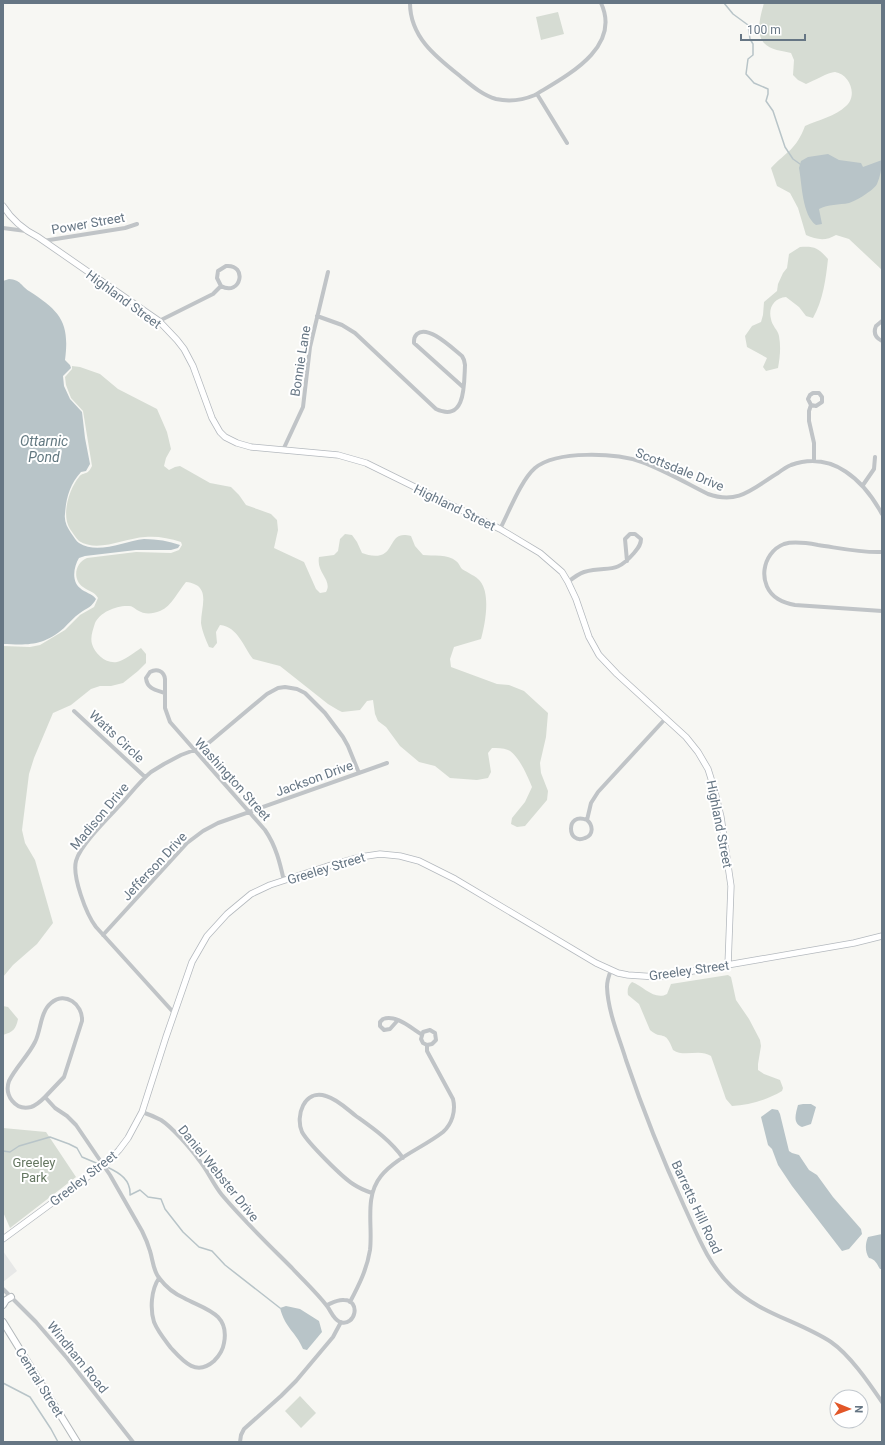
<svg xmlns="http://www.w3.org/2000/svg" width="885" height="1445" viewBox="0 0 885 1445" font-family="Roboto,sans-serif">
	<rect width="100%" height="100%" fill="#f7f7f3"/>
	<path fill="#e7e8e7" d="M3,1251L17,1271L3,1282Z"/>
	<path fill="#d6dcd3" d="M764,3H882V270L849,239L836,235C826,241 817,240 806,235L798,208L790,193L777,186L771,168C787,151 796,150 805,126C818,120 836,116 846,106C858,96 850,74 835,72C828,72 814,81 806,84L798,80L793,75L794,60L791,53C783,51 770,50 764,43C755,33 761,14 764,3Z
		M558,12L564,34L541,40L536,17Z
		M800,247C815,246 818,248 828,259C826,278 823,301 813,318L806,316L799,307L786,297C774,298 768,308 771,319C772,326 778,330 779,336C781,347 780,357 778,368L766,371L763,367L767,358L747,347L745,336L752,326L761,322L763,315L764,302L777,291L778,284L783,273L787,268L789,254Z
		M72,366L80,367L100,374L118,389L157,409L167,432L171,449L166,458L164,466L169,470L175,467L180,466L210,483L231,487L239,495L246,505L271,514L277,520L278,530L274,548L304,562L316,589L320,593L326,592C333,580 316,573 319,557L334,555L338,551L340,539L345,534L352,535L357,542L362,553C368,555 374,557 381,555C395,550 390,530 411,536L415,546L423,555C433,556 448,554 456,561C459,563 460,567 462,569C468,573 476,576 480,581C491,594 485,625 481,639L454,647L450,659L451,667L497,684L509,685L524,691L548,713L546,737L540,763L541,773L548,791L547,800L525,826L517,827L511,824L512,818L525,802L532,787C528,777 518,754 508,750C503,748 497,748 492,748L488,753L491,772L488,778L477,780L450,778L435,766L419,762L400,746L386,727L378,721L375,714L373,700L367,701L360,710L342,712L338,710L328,704L280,666L253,659C243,646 238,627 220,625L216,632L217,643L213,648L209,647C206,640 202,631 201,623C201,606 212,585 186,582C178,591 172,606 160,611C152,614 145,615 137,610C134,608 132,606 129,606C117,605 100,612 95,623C93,630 90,637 92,644C95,654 106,664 117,662C123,661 135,652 141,648L146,654V663L138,671L123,683L111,686H100L91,689L71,705L53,713L34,758L29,774L22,830L25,843L35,860L53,923L37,944L13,965L3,977V646L30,647L40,645L65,630L80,615L94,607L98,598C94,591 89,592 83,587C72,579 75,563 87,558L136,552L171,553L179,550L182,545L181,542C169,538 157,536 145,537C125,538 98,553 79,541C76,538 73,533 70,529C61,515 69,489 79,477C81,474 83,474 86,473C89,472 91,468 92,466L83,411L71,398L66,385L65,377L72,369Z
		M728,975L731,977L736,1000L749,1019L760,1040L761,1046L758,1064V1070L764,1074L780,1080L783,1088L782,1091C767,1100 749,1105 732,1106L726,1099L711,1056C699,1048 685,1058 673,1050C665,1028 662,1041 650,1030L639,1004L628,995C627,990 628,985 632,982C643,986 655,1001 667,994L671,984Z
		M3,1006L8,1007L18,1019C16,1029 13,1032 3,1035Z
		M3,1128L46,1132L76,1177L10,1228L3,1212Z
		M300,1396L316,1413L301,1428L285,1411Z"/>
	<path fill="#b8c4c8" d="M828,154L839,160L861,163L863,167L882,160C882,168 880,177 877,184C874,190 856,201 849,203C839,205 828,204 819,209L822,224L816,225C802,215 802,184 799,168L801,161L808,157Z
		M9,279C21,280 20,285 29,291C60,311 70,322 65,360L70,365L71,368L63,376L64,386L70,399L82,412L85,438L90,464L86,471L81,472C70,484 66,498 65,514C64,521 67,527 71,533C74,537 76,541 79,543C98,555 124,541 144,539C157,539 169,541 180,545L178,548L171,550H136L85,556L79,558C74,566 71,581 80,588C85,593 92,593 96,599C92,607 87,608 80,613C74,617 69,623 64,628C43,646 29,645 3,644V281Z
		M803,1104H811L816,1107L811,1124L802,1127C792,1123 796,1113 798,1105Z
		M772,1109L778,1110L780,1114L789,1151L792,1153L799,1155L809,1170L817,1175L833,1197L861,1229L862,1234L849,1249L842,1251L792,1186L778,1165L772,1149L768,1145L761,1117Z
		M882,1234V1269H880C877,1264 875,1259 869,1258C865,1252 865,1244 868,1237Z
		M286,1306L300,1309L319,1321L322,1332L307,1350L303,1349C296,1332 285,1328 280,1308Z"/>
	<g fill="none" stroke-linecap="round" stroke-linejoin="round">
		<path stroke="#b8c4c8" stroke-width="1.5" d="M724,3L733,14L748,25L750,39L753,44V55L748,59L746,74L754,83L768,89V94L766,101L773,111L785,147L793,159L800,164
			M3,1151L10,1152L19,1146L50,1137L69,1144L77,1148L82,1157L101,1165
			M107,1167C120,1173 131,1180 130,1195L140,1190L148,1197L161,1199L165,1209L183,1232L199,1247L212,1251L225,1265L280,1308
			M3,1383L30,1397L51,1429L58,1442"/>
		<g stroke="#b4b9be" stroke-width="7">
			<path id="secondary" d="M3,206C12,220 24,230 38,237L159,321L177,340L184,349L193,366L212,418L220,432L225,437L237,443L251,447L338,455L366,463L500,529L540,553L562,572L568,582L576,599L589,637L599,655L617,674L686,737L698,752L708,769L714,788L721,817L731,886L728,965
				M3,1239L109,1161L119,1150L128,1138L142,1112L166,1037L192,962L207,936L227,914L251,894L270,885L331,865L360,857L380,854L400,856L419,861L455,879L596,963L618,973L628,975L658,977L854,943L882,936"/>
		</g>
		<g stroke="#b3b8bb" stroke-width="8">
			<path id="primary" d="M3,1305L6,1300L11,1297
				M3,1322L77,1442"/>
		</g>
		<path stroke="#c0c4c7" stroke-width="4" d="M410,3C410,37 436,57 460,76C471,85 482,95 496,99C510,102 523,100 535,95C566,76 622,48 601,3
			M537,94L567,143
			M3,228L26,231
			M43,241L125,228L137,224
			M317,316L342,325L355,333L436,409C466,423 464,384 465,365L464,360L462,356C453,349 428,324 417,334C414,337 414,339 414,343L463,387
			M159,321L213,294L221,286C241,297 248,264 226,266L218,271L217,278L221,286
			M882,321L876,326C873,333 876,338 882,341
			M811,405L808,399L810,395L813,393H819L822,397V402L816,406L811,405L809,411V421L814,443V461
			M283,450L303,407L310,347L328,272
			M863,485L874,469L875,457
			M500,529C509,512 521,480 535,468C557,450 616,453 642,462C664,470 686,483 708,494C739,505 753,488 778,473C782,470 786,467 791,465C833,450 864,481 882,514
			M882,552C861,553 839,548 818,545C807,543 794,541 784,544C761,553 757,586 778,599C783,602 789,604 795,605L882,611
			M568,582C573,578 578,574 584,572C609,565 614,576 634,553C638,548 641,545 641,539L635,534H630L625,539L627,561
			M165,693C156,690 147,689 146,678L150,672C157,668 164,671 165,679V708L170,722L265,830C276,846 280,863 284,881
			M74,711L145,777
			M587,820C565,811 567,846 585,838C594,835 593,825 587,820L591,803L598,792L666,718
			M103,935L187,843L203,831L218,823L387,763
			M611,970C609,975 607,981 607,987C608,1012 619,1037 626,1060C643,1110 662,1158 684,1206C697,1234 708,1264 731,1286C760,1314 799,1321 831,1342C850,1355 869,1383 882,1402
			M174,1013L96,927C86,914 72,876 76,861C80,845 110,816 122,803C131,793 140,781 151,772L164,764L181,755L205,746L267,694L278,688L285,687L297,689L305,693L325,713L343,737L348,746L359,773
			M398,1020L390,1029L384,1030L380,1026V1022L383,1019C396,1014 411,1028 421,1034
			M45,1097L64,1077L82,1021C83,1004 65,991 51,1003C40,1012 41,1031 35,1042C28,1056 16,1067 9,1081C4,1095 15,1111 31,1107C37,1105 41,1101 45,1097L55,1108L67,1116L76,1125L110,1175L142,1231C145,1237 148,1244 150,1251C153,1260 153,1272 160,1279C166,1287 175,1294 184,1298C204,1309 230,1313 224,1343C223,1350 219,1356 214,1361C196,1377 183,1361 171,1348C165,1340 158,1332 154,1322C150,1309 151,1290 159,1278
			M142,1112C148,1114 155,1117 161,1120C172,1127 191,1149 199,1160C208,1171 213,1184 222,1195C244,1221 268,1244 292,1268C303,1280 316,1292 327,1306C331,1311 333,1319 340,1322C356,1327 361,1300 344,1300C338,1299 332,1303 327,1305
			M372,1193C366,1191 359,1188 353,1184C342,1177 308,1143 302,1132C295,1116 304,1089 326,1096C337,1099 347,1109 356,1116C374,1129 390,1140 403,1158
			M3,1289L36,1322L67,1358L133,1442
			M350,1302C359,1285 367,1269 370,1250C373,1226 364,1197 381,1176C395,1158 424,1147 443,1132C452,1124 456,1111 453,1099L427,1051V1045L423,1043L421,1039L423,1032L430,1030L435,1033L436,1040L432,1044L427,1045
			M240,1442L241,1435L244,1429L281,1396L296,1381L333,1337L341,1322"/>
		<use href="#secondary" stroke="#fff" stroke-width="5.5"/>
		<use href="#primary" stroke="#fff" stroke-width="6"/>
	</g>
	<g text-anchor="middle" stroke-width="4" stroke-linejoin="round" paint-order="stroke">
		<g font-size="13" fill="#667684" stroke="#fff">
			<text transform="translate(88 223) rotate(-10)" y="5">Power Street</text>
			<text transform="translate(124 299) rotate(36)" y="5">Highland Street</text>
			<text transform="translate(300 361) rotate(-81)" y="5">Bonnie Lane</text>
			<text transform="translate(680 469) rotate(22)" y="5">Scottsdale Drive</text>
			<text transform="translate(455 507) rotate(26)" y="5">Highland Street</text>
			<text transform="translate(117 736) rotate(43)" y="5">Watts Circle</text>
			<text transform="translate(314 778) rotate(-20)" y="5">Jackson Drive</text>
			<text transform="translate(233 779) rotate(48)" y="5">Washington Street</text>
			<text transform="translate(99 816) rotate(-50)" y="5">Madison Drive</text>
			<text transform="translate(720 824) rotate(79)" y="5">Highland Street</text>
			<text transform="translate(154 866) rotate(-47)" y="5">Jefferson Drive</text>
			<text transform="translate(326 868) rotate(-17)" y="5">Greeley Street</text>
			<text transform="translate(689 970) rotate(-8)" y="5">Greeley Street</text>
			<text transform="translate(219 1173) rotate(51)" y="5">Daniel Webster Drive</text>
			<text transform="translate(83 1178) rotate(-38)" y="5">Greeley Street</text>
			<text transform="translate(697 1207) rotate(65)" y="5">Barretts Hill Road</text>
			<text transform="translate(78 1357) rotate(51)" y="5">Windham Road</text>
			<text transform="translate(40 1382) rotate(58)" y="5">Central Street</text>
		</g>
		<g font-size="13" fill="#657761" stroke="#fff">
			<text x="34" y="1167">Greeley<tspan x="34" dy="15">Park</tspan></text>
		</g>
		<g font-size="14" font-style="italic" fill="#627880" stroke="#fff">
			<text x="44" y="446">Ottarnic<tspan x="44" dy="16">Pond</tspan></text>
		</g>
	</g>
	<rect width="885" height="1445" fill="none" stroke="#667684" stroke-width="8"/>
	<g transform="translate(849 1409) rotate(91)"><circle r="19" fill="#ffffff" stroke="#c2c8ce"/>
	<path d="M0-3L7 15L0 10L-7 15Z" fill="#e25628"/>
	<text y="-6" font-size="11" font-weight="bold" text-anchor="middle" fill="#667684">N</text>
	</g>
	<path d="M741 34v6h64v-6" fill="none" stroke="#667684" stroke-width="2"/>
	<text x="747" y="34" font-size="12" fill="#667684" stroke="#ffffff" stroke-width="3" paint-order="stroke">100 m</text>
</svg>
